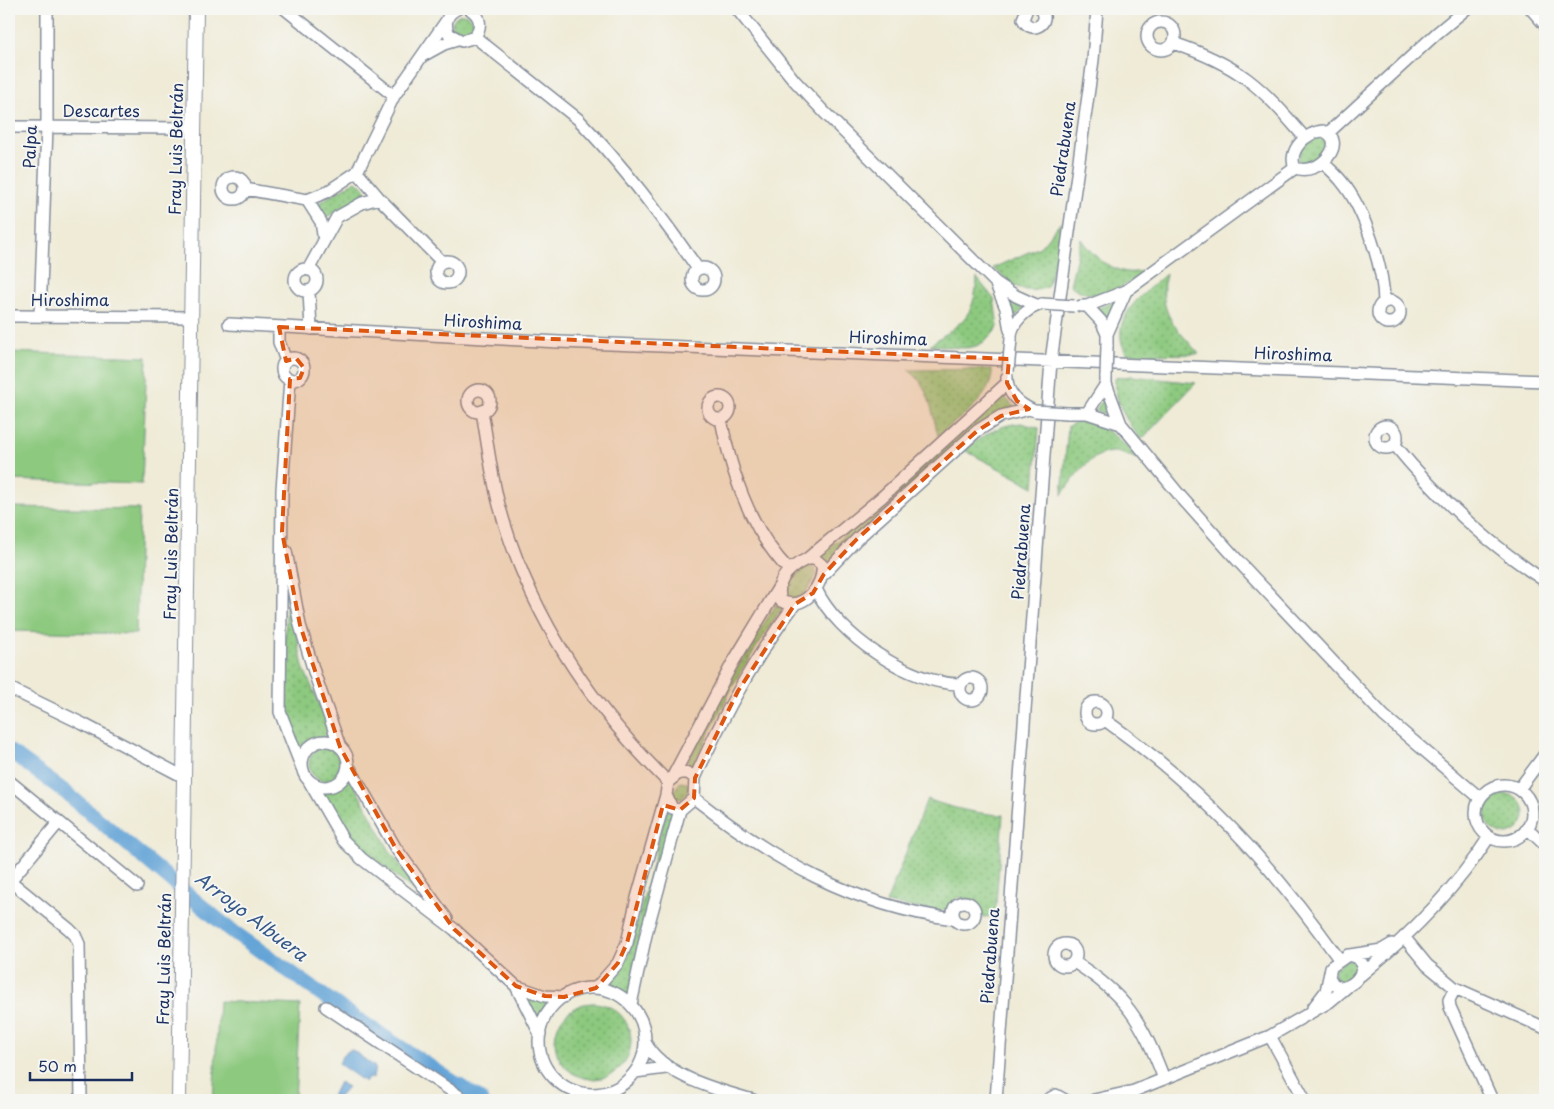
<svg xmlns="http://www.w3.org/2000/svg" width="1554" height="1109" viewBox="0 0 1554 1109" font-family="'Playpen Sans',sans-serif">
	<defs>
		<pattern id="grass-dots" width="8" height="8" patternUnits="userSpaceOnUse" patternTransform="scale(1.25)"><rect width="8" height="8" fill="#8dc97f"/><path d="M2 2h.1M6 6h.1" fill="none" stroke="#72a46b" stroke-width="1.8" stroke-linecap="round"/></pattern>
	</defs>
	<rect width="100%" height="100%" fill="#f6f6f2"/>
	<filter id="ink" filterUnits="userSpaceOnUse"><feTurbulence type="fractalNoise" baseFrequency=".02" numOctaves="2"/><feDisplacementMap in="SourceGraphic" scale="10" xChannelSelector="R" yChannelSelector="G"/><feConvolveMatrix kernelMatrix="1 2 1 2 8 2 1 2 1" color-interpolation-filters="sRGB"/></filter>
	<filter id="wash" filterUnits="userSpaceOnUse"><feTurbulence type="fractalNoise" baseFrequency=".0096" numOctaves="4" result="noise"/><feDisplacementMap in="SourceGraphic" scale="20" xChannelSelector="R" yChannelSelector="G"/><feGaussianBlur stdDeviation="1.12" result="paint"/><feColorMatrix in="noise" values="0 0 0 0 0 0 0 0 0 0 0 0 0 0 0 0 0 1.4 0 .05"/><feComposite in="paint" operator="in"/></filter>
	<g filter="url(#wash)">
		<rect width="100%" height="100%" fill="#efebd7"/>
		<path fill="url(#grass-dots)" stroke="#547c6e" d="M452 25a11 11 0 1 1 22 0a11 11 0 1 1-22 0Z
			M1323,136L1329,144L1323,156L1310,166L1298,164C1297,148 1309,139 1323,136Z
			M356,181L365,189V194L327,217L323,216L317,209V204Z
			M1062,221L1057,256L1047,287C1021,297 1012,283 993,268L1040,247Z
			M1081,239C1091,254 1108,269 1127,272C1133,273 1141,271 1147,271C1124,287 1096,306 1070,285Z
			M1166,274C1157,313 1175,326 1199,354L1142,355L1126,353C1107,319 1143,294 1166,274Z
			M977,278L994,299L998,327C977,356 963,347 930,345C961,322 974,320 977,278Z
			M1006,294L1026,306L1015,317Z
			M1118,300L1105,324L1096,309Z
			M992,369C994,398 958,418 938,436C932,412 929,384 908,370Z
			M1132,376L1196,383L1141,440C1127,421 1114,403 1115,378Z
			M1002,394L1014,407L975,427L827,564L820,556L972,424Z
			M1104,398L1109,416L1096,410Z
			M1080,420C1106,426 1120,439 1138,459C1131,457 1123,453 1115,452C1091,451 1073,478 1062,495L1068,426Z
			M1021,423L1039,428L1034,487L964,450C983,436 997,425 1021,423Z
			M808,565L815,569L817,574L806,592L799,598L787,599L784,595C786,580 792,569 808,565Z
			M287,581L303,667L334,737C318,736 310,740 301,752L288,720L285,637Z
			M778,602L783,606L737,678L691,769L686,766C713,709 743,654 778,602Z
			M309 764a17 17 0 1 1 34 0a17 17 0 1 1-34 0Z
			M350,777L391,853L432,906L354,842L320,790L326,793L339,788Z
			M680,782L687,783L689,788L682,799L675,798L673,792Z
			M1485 814a20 20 0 1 1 40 0a20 20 0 1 1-40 0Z
			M927,799C951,808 977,814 1003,815L995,916L982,917L977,901L958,897L946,909L939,912L886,903Z
			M667,809L673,812L641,930L629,998L618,991L605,987L628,957Z
			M1346,960L1358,963V971L1345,984L1336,981L1334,969Z
			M522,992L550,1002L539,1016L533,1011Z
			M555 1041a38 38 0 1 1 76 0a38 38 0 1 1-76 0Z"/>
		<path fill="#8dc97f" stroke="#547c6e" d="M9,352L147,357L142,484L9,480Z
			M9,507L139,509L136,634L9,631Z
			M219,1001L300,1005L295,1100H213Z"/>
		<path fill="#65a4d7" stroke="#406a9a" d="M351,1049L375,1067L373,1078H368L365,1082L339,1064L342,1056Z
			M339,1082L348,1087L336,1100H330Z"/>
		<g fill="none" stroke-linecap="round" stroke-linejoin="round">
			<path stroke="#65a4d7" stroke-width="15" d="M9,751L64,791L228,928L348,1013L481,1100"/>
		</g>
	</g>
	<g filter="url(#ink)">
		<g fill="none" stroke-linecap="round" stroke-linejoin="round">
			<g stroke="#858d9a" stroke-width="14">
				<path id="minor" d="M285,9L394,96
					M457,9C446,14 444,24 449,34L462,41L475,37C482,26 481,16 470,9
					M737,9L794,80L824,112L995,282L1016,296L1036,305
					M1027,9L1023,19C1031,36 1052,23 1041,9
					M1531,9L1545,25
					M1147 36a14 14 0 1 1 28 0a14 14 0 1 1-28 0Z
					M475,37L578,119C623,165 661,216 698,269
					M1173,43C1239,65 1261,86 1305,138
					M424,55L444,44L457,40
					M9,127L194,128
					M1323,131C1349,140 1321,177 1295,168C1287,151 1306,132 1323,131Z
					M1328,133L1437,33L1466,9
					M1323,162C1329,169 1337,175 1342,182C1364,208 1384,269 1384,302
					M223 188a11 11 0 1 1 22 0a11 11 0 1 1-22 0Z
					M245,189L307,200L327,192L357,172
					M379,198L442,262
					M307,200L321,222L324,241
					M436 272a11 11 0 1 1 22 0a11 11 0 1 1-22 0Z
					M692 279a11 11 0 1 1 22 0a11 11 0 1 1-22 0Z
					M295 280a11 11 0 1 1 22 0a11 11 0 1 1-22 0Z
					M308,270L337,217L362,203L379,198L357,172L394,96L447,20
					M995,282L1006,308L1010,330
					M309,291L311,329
					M1126,291L1295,168
					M1378 312a11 11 0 1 1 22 0a11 11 0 1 1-22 0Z
					M1081,306H1087L1101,321L1107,334
					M1087,306L1126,291L1107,334V346
					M9,316L192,317
					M40,316L47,127V9
					M229,324L559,342L1545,381
					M279,327V342L286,361
					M1011,339C1010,323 1027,308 1042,304
					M282 369a11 11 0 1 1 22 0a11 11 0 1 1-22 0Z
					M1106,376V384L1121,424L1181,497L1240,563L1384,716L1480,798
					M1007,377C1006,393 1019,404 1032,410
					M290,379L282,490L280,712L302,768
					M468 401a11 11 0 1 1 22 0a11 11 0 1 1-22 0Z
					M708 408a11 11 0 1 1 22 0a11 11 0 1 1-22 0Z
					M482,411C487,441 491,472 498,501C527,610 588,703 668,782
					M1068,413H1087L1106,384
					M1087,413L1121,424
					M721,419C731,472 751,531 789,570
					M1375 437a11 11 0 1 1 22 0a11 11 0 1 1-22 0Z
					M1394,444C1438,498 1487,543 1545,581
					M286,551L300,625L315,675L340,747
					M807,559L882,497L1007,383
					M807,559H815L822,565C825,585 803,612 781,601C774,580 790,567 807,559Z
					M824,574L857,539L977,431L1001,416L1029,409
					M816,589C837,635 911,685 961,684
					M960 689a11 11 0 1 1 22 0a11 11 0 1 1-22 0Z
					M9,688L83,724L184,777
					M1085 713a11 11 0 1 1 22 0a11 11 0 1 1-22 0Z
					M1105,720C1201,788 1271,863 1339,959
					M302 764a23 23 0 1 1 46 0a23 23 0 1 1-46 0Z
					M348,765L395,847L447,919
					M679,773H688L695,778L694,798L680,810L672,808L666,795L668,782Z
					M673,776L732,664L780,585
					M695,778C722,717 754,658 795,604
					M9,781L137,886
					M309,781L343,840L362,859L454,929L516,986L540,1034
					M1476 813a28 28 0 1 1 56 0a28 28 0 1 1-56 0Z
					M1519,789L1545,754
					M694,798C773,860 853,906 954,919
					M1527,828L1545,845
					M9,880L69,929L75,935L79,944L81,1100
					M10,881L59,822
					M953 913a11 11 0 1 1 22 0a11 11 0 1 1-22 0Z
					M1404,937L1427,965L1455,988L1545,1028
					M1054 955a11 11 0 1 1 22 0a11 11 0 1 1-22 0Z
					M1348,955L1358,958L1363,965C1361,978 1354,985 1341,988L1333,984L1329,977L1331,967Z
					M1350,955L1382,950L1392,944
					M1074,962C1125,994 1143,1022 1164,1079
					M1361,975C1410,935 1455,890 1489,837
					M516,986L545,996L564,997
					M539 1041a53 53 0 1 1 106 0a53 53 0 1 1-106 0Z
					M596,988L618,963L627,943L637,898L666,795
					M1455,988L1449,1000L1450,1007L1492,1100
					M631,1004L647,930L680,810
					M326,1007L465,1100
					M1313,1008L1326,991L1329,977
					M1270,1036L1305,1100
					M645,1042C662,1076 718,1090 753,1100
					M635,1072L666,1068
					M996,1100L1051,361L1093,60L1097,9
					M1047,1100L1056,1095L1065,1100
					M1094,1100L1134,1091L1270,1036L1329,1002L1347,987"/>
			</g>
			<g stroke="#858d9a" stroke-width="16">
				<path id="tertiary" d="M179,1100L196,9"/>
			</g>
			<use href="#minor" stroke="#fff" stroke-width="11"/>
			<use href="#tertiary" stroke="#fff" stroke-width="14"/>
			<g stroke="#858d9a" stroke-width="14" stroke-linecap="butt">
				<path id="minor-bridge" d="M1042,304L1074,306
					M1008,371L1011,339
					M1106,376L1107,346
					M1035,411L1068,413"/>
			</g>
			<use href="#minor-bridge" stroke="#fff" stroke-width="11"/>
		</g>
	</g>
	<path fill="#de5710" fill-opacity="0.2" stroke="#de5710" stroke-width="4" stroke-dasharray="10 6" stroke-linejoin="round" d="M279,327L1009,359L1007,383L1017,401L1029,409L1001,416L977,431L857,539L824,574L813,593L795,604L738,691L695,778L694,798L680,810L663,805L627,943L618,963L596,988L564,997L545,996L516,986L454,929L395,847L340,747L300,625L282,532L290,379L300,378L304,368L296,358L286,361Z"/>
	<g text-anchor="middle" stroke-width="4" stroke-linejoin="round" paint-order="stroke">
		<g font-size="16" fill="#1b2f5e" stroke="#f6f6f2">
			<text x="101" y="117">Descartes</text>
			<text transform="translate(30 147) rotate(-88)" y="6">Palpa</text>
			<text transform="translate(176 149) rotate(-89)" y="6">Fray Luis Beltrán</text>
			<text transform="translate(1063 149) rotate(-82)" y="6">Piedrabuena</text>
			<text x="70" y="306">Hiroshima</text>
			<text transform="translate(483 322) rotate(3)" y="6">Hiroshima</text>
			<text transform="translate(888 338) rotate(2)" y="6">Hiroshima</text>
			<text transform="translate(1293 354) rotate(2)" y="6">Hiroshima</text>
			<text transform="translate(1021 552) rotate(-86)" y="6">Piedrabuena</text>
			<text transform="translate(171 554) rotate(-89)" y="6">Fray Luis Beltrán</text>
			<text transform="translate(990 956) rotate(-86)" y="6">Piedrabuena</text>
			<text transform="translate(164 959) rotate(-89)" y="6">Fray Luis Beltrán</text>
		</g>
		<g font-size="18" font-style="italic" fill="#355888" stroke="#f6f6f2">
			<text transform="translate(251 917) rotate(37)" y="6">Arroyo Albuera</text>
		</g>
	</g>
	<rect width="1554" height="1109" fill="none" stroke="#f6f6f2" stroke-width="30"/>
	<path d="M30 1072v8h102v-8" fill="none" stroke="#1b2f5e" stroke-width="2.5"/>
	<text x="38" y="1072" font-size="15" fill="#1b2f5e" stroke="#f6f6f2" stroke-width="4" paint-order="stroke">50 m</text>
</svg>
